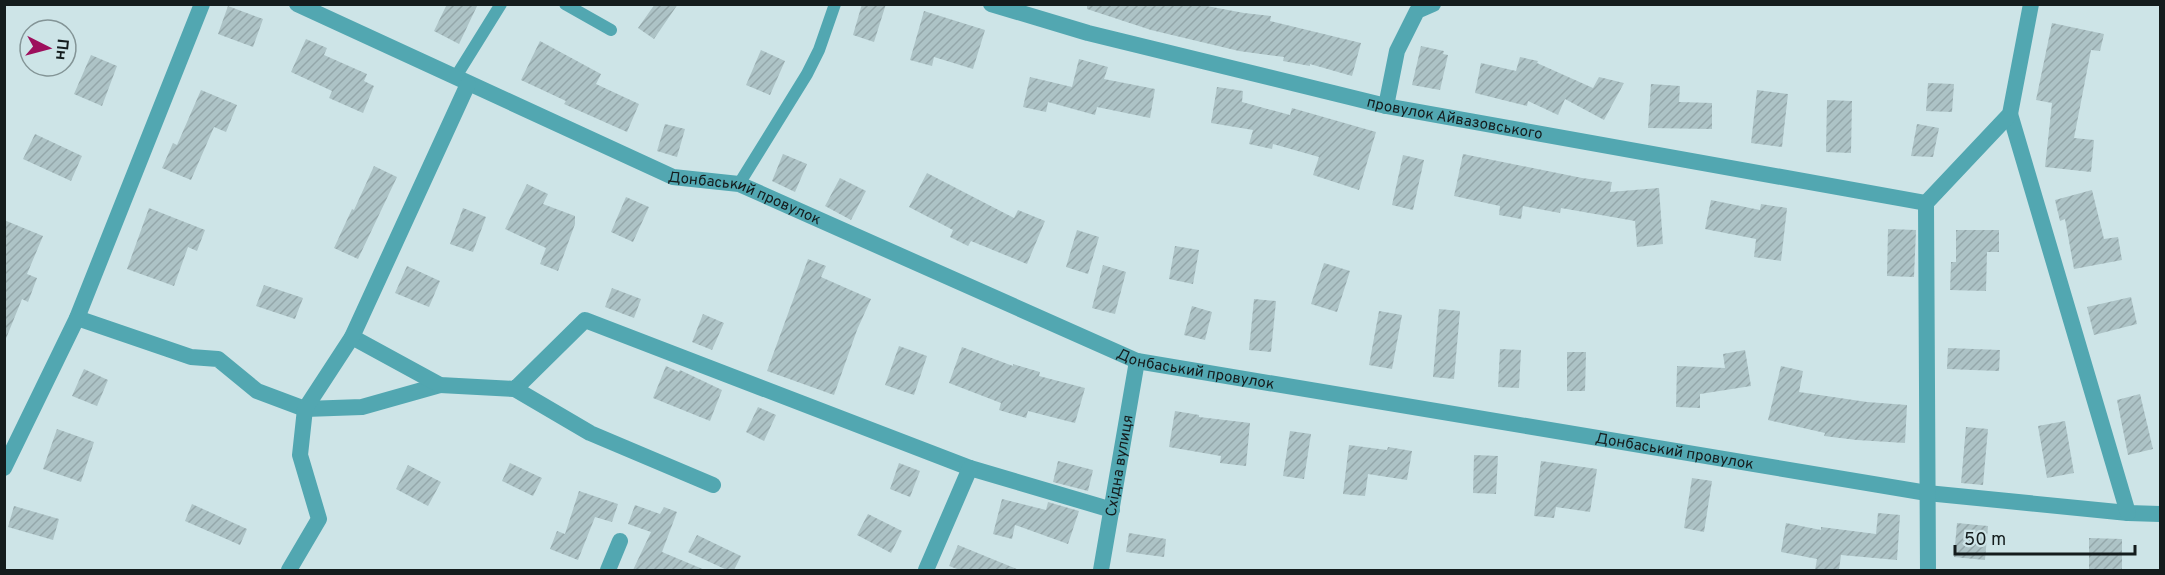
<svg xmlns="http://www.w3.org/2000/svg" width="2165" height="575" viewBox="0 0 2165 575" font-family="Overpass,sans-serif">
	<defs>
		<pattern id="building-hatch" width="6" height="6" patternUnits="userSpaceOnUse" patternTransform="scale(1.5)"><rect width="6" height="6" fill="#adc3c6"/><path d="M-1 1l2-2M0 6l6-6M5 7l2-2" fill="none" stroke="#94a7aa"/></pattern>
	</defs>
	<rect width="100%" height="100%" fill="#cde4e7"/>
	<path fill="url(#building-hatch)" d="M447,4H478L459,44L434,31Z
		M655,4H678L654,39L638,28Z
		M862,4H886L874,42L853,35Z
		M1087,4H1196L1244,13L1271,16L1270,21L1361,43L1352,76L1310,64V66L1283,61L1284,57L1239,51L1151,30L1087,9Z
		M228,6L263,19L253,47L218,34Z
		M924,11L985,30L973,69L934,57L932,66L910,60Z
		M2052,23L2104,34L2100,51L2091,50L2074,138L2094,140L2091,172L2045,167L2052,103L2036,100Z
		M306,39L327,48L324,55L367,74L364,81L374,86L363,113L329,98L332,91L291,72Z
		M540,41L601,74L596,84L639,104L627,132L564,104L566,101L521,80Z
		M1421,46L1444,51L1443,54L1448,55L1440,90L1412,85Z
		M761,50L785,61L770,95L746,85Z
		M91,55L117,66L102,106L74,94Z
		M1520,57L1538,61L1537,63L1593,88L1599,77L1624,83L1604,120L1565,99L1558,115L1528,101L1527,106L1475,93L1481,63L1516,71Z
		M1079,59L1108,67L1104,79L1155,89L1150,118L1097,107L1095,115L1048,102L1046,112L1023,107L1030,77L1072,87Z
		M1928,83L1954,84L1952,112L1926,111Z
		M1651,84L1680,86L1679,102L1712,103V129L1648,128Z
		M1217,87L1243,91L1242,102L1290,115L1292,108L1376,132L1359,190L1313,175L1319,157L1273,144L1272,149L1249,144L1253,130L1211,123Z
		M201,90L237,105L226,132L214,127L191,180L162,168L173,143L177,145Z
		M1757,90L1788,94L1782,147L1751,143Z
		M1827,100L1852,101L1851,153L1826,152Z
		M665,124L685,129L677,157L657,151Z
		M1917,124L1939,128L1933,157L1911,156Z
		M35,134L82,156L71,181L23,159Z
		M783,154L807,164L795,192L772,181Z
		M1463,154L1582,178L1612,182L1610,192L1659,188L1663,244L1637,247L1635,221L1561,208L1560,213L1523,206L1521,219L1499,215L1500,206L1454,196Z
		M1403,155L1424,160L1413,210L1392,205Z
		M374,166L397,177L358,259L334,248L352,209L354,210Z
		M927,173L1014,218L1018,210L1045,221L1027,264L971,241L968,246L950,237L953,230L909,207Z
		M840,178L866,191L851,220L825,206Z
		M527,184L548,194L543,204L575,216V224L558,271L540,264L546,248L505,229Z
		M2092,190L2104,239L2118,237L2122,260L2074,269L2065,219L2060,221L2055,200Z
		M626,197L649,207L633,242L611,232Z
		M1711,200L1760,210L1761,204L1787,208L1781,261L1754,257L1756,239L1705,229Z
		M149,208L205,230L197,251L188,247L174,286L127,269Z
		M463,208L486,217L473,252L450,244Z
		M4,220L43,236L27,274L37,278L28,302L22,299L5,341Z
		M1888,229L1916,230L1914,277L1887,276Z
		M1077,230L1099,237L1088,274L1066,267Z
		M1956,230H1999V252H1987L1986,291L1950,290L1951,262H1956Z
		M1175,246L1199,250L1193,284L1169,279Z
		M808,259L826,266L821,277L871,299L857,330L834,395L767,371Z
		M1324,263L1350,271L1337,312L1311,304Z
		M1103,265L1126,272L1115,314L1092,308Z
		M407,266L440,281L429,307L395,293Z
		M264,285L303,298L295,319L256,306Z
		M612,288L641,299L634,318L605,307Z
		M2131,297L2137,324L2094,335L2087,307Z
		M1254,299L1276,301L1271,352L1249,350Z
		M1192,306L1212,312L1205,340L1184,335Z
		M1439,309L1460,311L1454,379L1433,377Z
		M1379,311L1402,315L1392,369L1369,365Z
		M703,314L724,323L712,350L692,342Z
		M899,346L927,356L914,395L885,385Z
		M962,347L1013,366V364L1040,372L1039,376L1085,388L1075,423L1028,411L1026,418L999,410L1001,403L949,383Z
		M1948,348L2000,350L1999,371L1947,369Z
		M1500,349L1521,350L1519,388L1498,387Z
		M1745,350L1751,386L1700,394V408L1676,407L1677,366L1725,368L1723,354Z
		M1567,352H1586L1585,391H1567Z
		M666,366L679,372L680,370L722,390L710,421L653,398Z
		M1781,366L1803,371L1799,392L1867,402L1907,405L1905,443L1857,440L1824,436L1825,433L1768,420Z
		M84,369L108,380L97,406L72,396Z
		M2140,394L2153,449L2128,455L2117,400Z
		M758,407L776,415L764,441L746,432Z
		M1175,411L1199,415V417L1250,423L1246,466L1220,463L1221,456L1169,447Z
		M2065,421L2074,473L2047,478L2038,426Z
		M1966,427L1988,429L1983,485L1961,483Z
		M57,429L94,442L81,482L43,469Z
		M1290,431L1311,434L1304,479L1283,476Z
		M1349,445L1387,450L1388,447L1412,451L1407,480L1368,474L1365,496L1343,494Z
		M1474,455L1498,456L1496,494L1473,493Z
		M1058,461L1093,470L1088,491L1053,482Z
		M1541,461L1597,469L1590,512L1556,507L1554,518L1534,516Z
		M510,463L542,478L533,496L502,481Z
		M899,463L920,471L910,497L890,489Z
		M408,465L441,482L428,506L396,489Z
		M1692,478L1712,481L1704,532L1684,528Z
		M579,491L618,504L612,522L595,517L578,560L550,549L557,531L565,534Z
		M1002,499L1046,510L1048,502L1079,511L1068,544L1015,525L1012,539L993,534Z
		M192,504L247,529L240,545L185,521Z
		M635,505L660,514L664,507L677,512L662,552L705,570H633L651,532L628,524Z
		M14,506L59,519L53,540L8,527Z
		M1878,513L1900,515L1897,560L1841,555L1839,570H1815L1817,559L1781,552L1786,523L1821,530V527L1876,534Z
		M868,514L902,531L891,553L857,535Z
		M1957,523L1988,526L1985,560L1954,557Z
		M1129,533L1166,539L1164,557L1126,552Z
		M697,535L741,556L734,570H727L688,552Z
		M2089,538L2122,539V570H2089Z
		M958,545L1019,570H960L949,566Z"/>
	<g fill="none" stroke-linecap="round" stroke-linejoin="round">
		<path stroke="#52a7b1" stroke-width="12" d="M565,4L611,30
			M455,78L501,4
			M739,184L807,74L819,50L835,4"/>
		<g stroke="#52a7b1" stroke-width="16">
			<path id="s1" d="M297,4L673,177L739,184L1137,361L1927,493L2128,513L2160,514"/>
			<path id="s2" d="M991,4L1088,33L1386,106L1926,203"/>
			<path d="M1386,106L1397,51L1417,11L1433,4"/>
			<path d="M2010,114L2128,513"/>
			<path d="M77,318L191,357L218,359L257,391L305,409L362,407L440,385"/>
			<path d="M352,337L440,385L515,389L585,320L970,468L1112,510"/>
			<path d="M515,389L590,433L713,485"/>
			<path d="M4,468L77,318L202,4"/>
			<path d="M289,570L319,519L300,455L305,409L352,337L468,84"/>
			<path d="M608,570L620,541"/>
			<path d="M926,570L970,468"/>
			<path id="s3" d="M1101,570L1137,361"/>
			<path d="M1928,570L1926,203L2010,114L2031,4"/>
		</g>
	</g>
	<g text-anchor="middle" stroke-width="6" stroke-linejoin="round" paint-order="stroke">
		<g font-size="15" fill="#141c1d" stroke="#cde4e7">
			<text dy="5" stroke="none"><textPath href="#s2" startOffset="478">провулок Айвазовського</textPath></text>
			<text dy="5" stroke="none"><textPath href="#s1" startOffset="489">Донбаський провулок</textPath></text>
			<text dy="5" stroke="none"><textPath href="#s1" startOffset="975">Донбаський провулок</textPath></text>
			<text dy="5" stroke="none"><textPath href="#s1" startOffset="1461">Донбаський провулок</textPath></text>
			<text dy="5" stroke="none"><textPath href="#s3" startOffset="106">Східна вулиця</textPath></text>
		</g>
	</g>
	<rect width="2165" height="575" fill="none" stroke="#141c1d" stroke-width="12"/>
	<g transform="translate(48 48) rotate(96)"><circle r="28" fill="#cde4e7" stroke="#839496" stroke-width="1.5"/>
	<path d="M0-4.5L10 22L0 15L-10 22Z" fill="#9d0f5c"/>
	<text y="-9" font-size="16" font-weight="bold" text-anchor="middle" fill="#141c1d">Пн</text>
	</g>
	<path d="M1955 545v9h180v-9" fill="none" stroke="#141c1d" stroke-width="3"/>
	<text x="1964" y="545" font-size="18" fill="#141c1d" stroke="#cde4e7" stroke-width="4.5" paint-order="stroke">50 m</text>
</svg>
